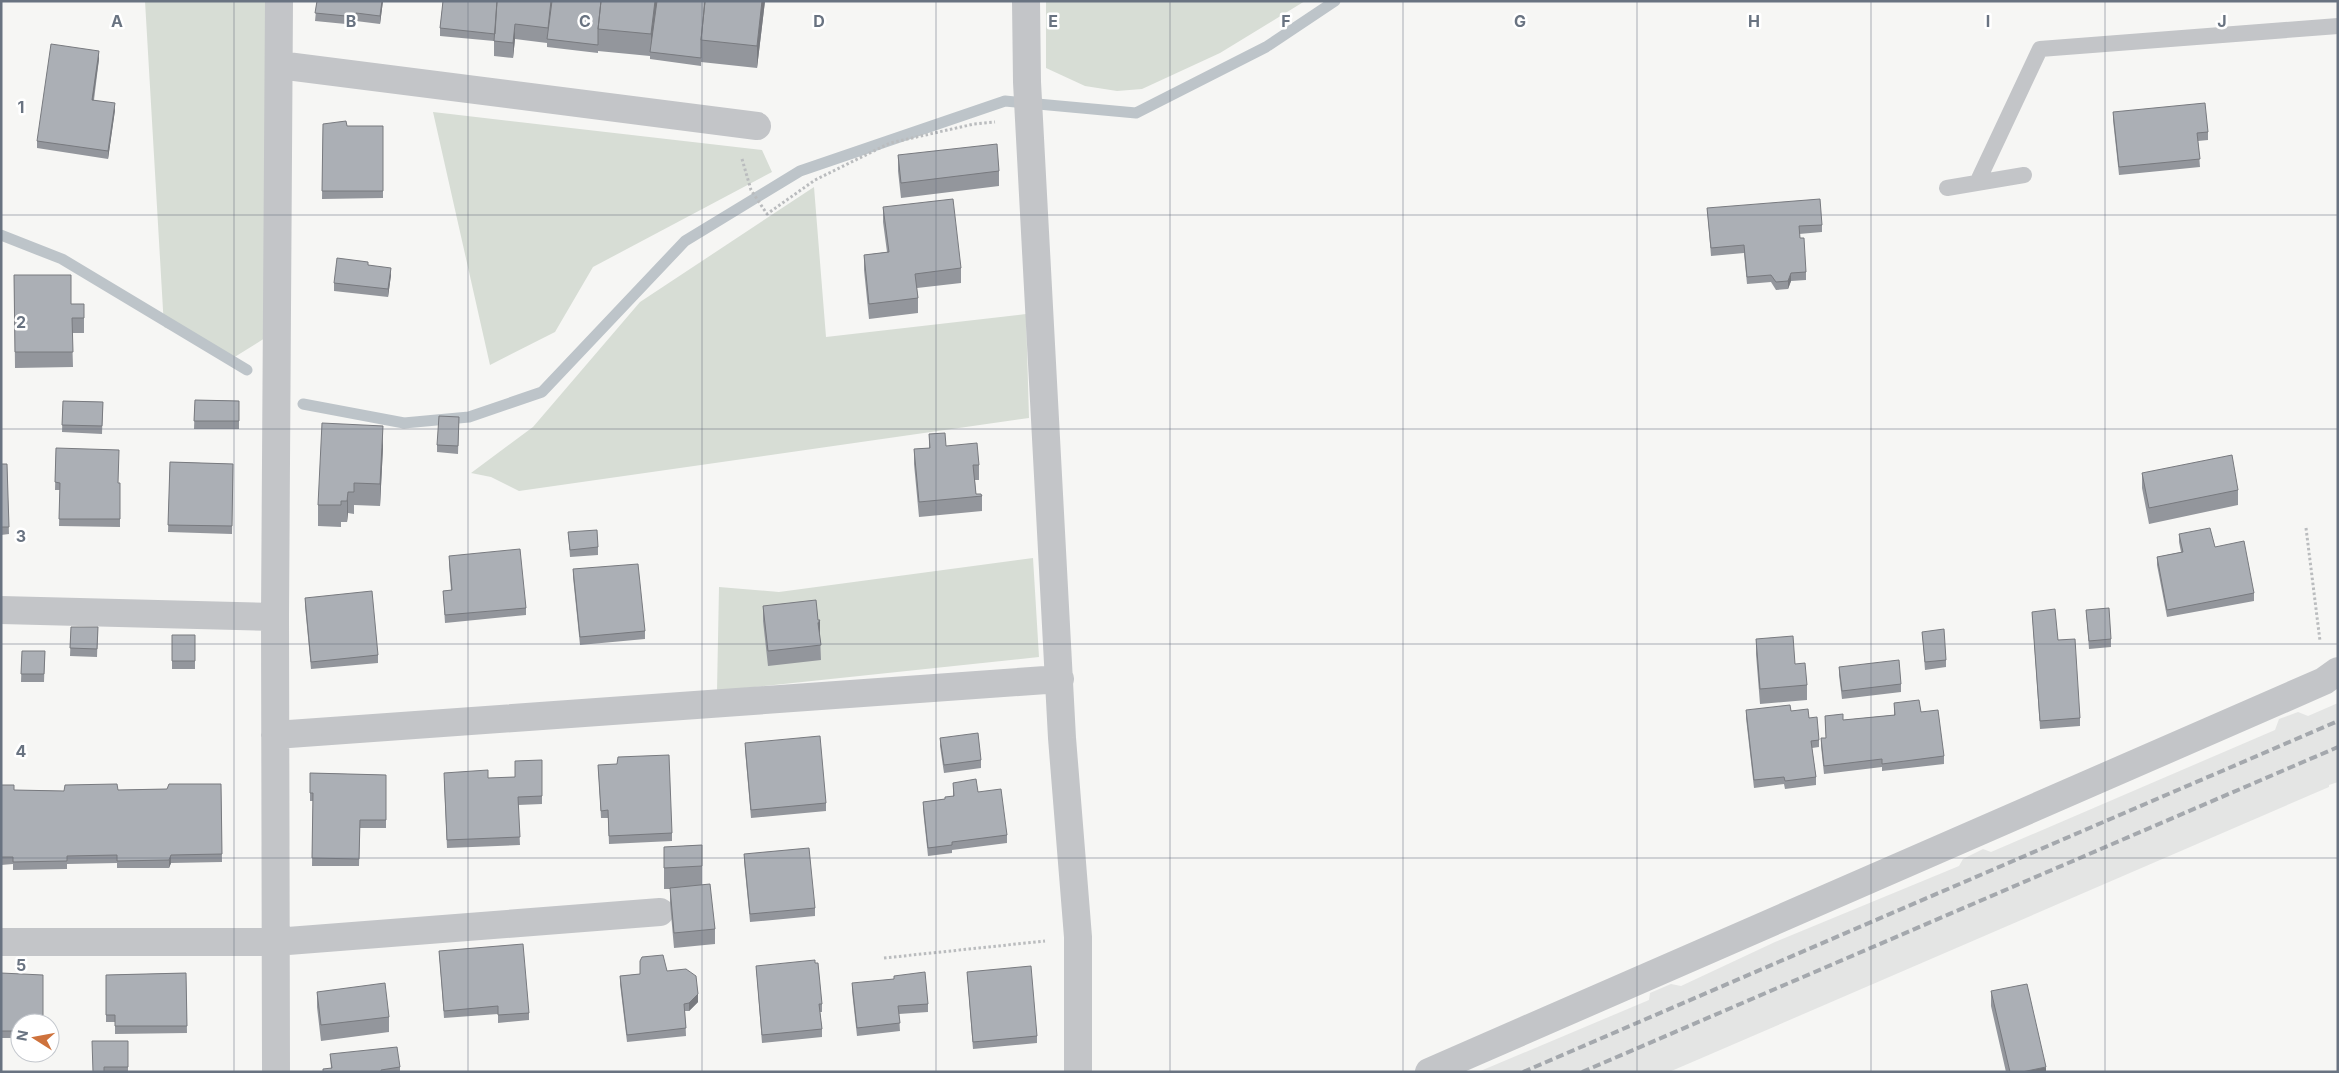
<svg xmlns="http://www.w3.org/2000/svg" width="2339" height="1073" viewBox="0 0 2339 1073" font-family="Inter,sans-serif">
	<rect width="100%" height="100%" fill="#f6f6f4"/>
	<path fill="#e4e5e4" d="M2338,703V782L2329,785V787L1697,1060L1669,1072H1478L1649,1000L1650,993L1671,984L1681,986L1775,942L1959,866L1963,859L1983,849L1991,852L2275,730L2279,719L2298,712L2308,716Z"/>
	<path fill="#d7ddd5" d="M145,1H265V338L233,358L164,327Z
		M1046,1H1305L1220,53L1142,89L1117,91L1085,86L1046,68Z
		M433,112L762,150L772,172L593,267L555,332L490,365Z
		M814,187L826,337L1026,314L1029,418L519,491L491,477L471,473L533,427L640,302Z
		M1033,558L1039,657L717,691L719,587L779,592Z"/>
	<g fill="none" stroke-linecap="round" stroke-linejoin="round">
		<path stroke="#bdc4c9" stroke-width="11" d="M1,235L62,259L247,370
			M303,404L404,423L469,417L542,392L685,241L800,171L1005,101L1136,113L1266,47L1335,1"/>
		<path stroke="#babcbe" stroke-width="3" stroke-dasharray="2.5 2.5" stroke-linecap="butt" d="M742,159L751,190L767,214L815,180L890,143L974,124L995,122
			M2306,528L2320,641
			M884,958L1045,941"/>
		<path stroke="#c3c5c8" stroke-width="16" d="M1977,183L2040,49L2338,26
			M1947,188L2024,175"/>
		<path stroke="#c3c5c8" stroke-width="28" d="M1026,1L1027,82L1062,738L1078,937V1072
			M279,65L757,126
			M1,610L275,617
			M275,735L1060,679
			M1,942H275L660,912
			M276,1072L275,617L279,1
			M1429,1072L2324,681L2338,671"/>
		<path stroke="#a4a8ad" stroke-width="4" stroke-dasharray="8 4" stroke-linecap="butt" d="M1523,1072L2338,721
			M1582,1072L2338,747"/>
	</g>
	<path fill="#93969c" d="M317,1H383L380,24L356,21V25L315,21Z
		M443,1H765L757,68L701,62V66L650,59V56L598,51V49V53L547,47V43L515,39L513,58L494,56V41L440,36V28Z
		M99,59L94,100L115,110L108,159L37,148V141Z
		M2113,112L2208,132V140L2198,141L2200,167L2119,175L2113,120Z
		M323,124L347,126H383V198L322,199Z
		M898,155L999,171V186L901,198L898,171Z
		M883,207L961,268V283L917,288L918,298V313L869,319L864,270V255L887,252L883,222Z
		M1707,208L1822,225V232L1799,234L1806,272V280L1791,281L1788,289L1776,290L1771,282L1747,284L1744,253L1711,256Z
		M368,265L391,275L388,297L334,291V283Z
		M14,275L71,304L84,318V333H72L73,367L15,368Z
		M195,400L239,401V429H194Z
		M63,401L103,402L102,434L62,432Z
		M459,417L458,454L437,452V445Z
		M929,434L946,446L979,465V480H975L976,494L982,496V511L919,517L914,464V449L929,448Z
		M383,447L380,506L354,505V514L348,513L347,522H341V527L318,526V505Z
		M56,448L118,483H120V527L59,526L60,490H55Z
		M170,462L233,464L232,534L168,532Z
		M1,464H7L9,534L1,535Z
		M2142,473L2238,490V505L2149,524L2142,488Z
		M568,532L598,547V555L570,557Z
		M2179,534L2215,547L2254,593V601L2167,617L2157,565V557L2181,552L2179,542Z
		M449,556L526,608V615L445,623L443,591L451,590L449,564Z
		M573,569L645,631V639L580,645L573,577Z
		M305,598L378,655V663L311,669L305,606Z
		M763,606L820,635L821,660L768,666L763,621Z
		M2086,610L2111,639V647L2089,649Z
		M2032,612L2058,640L2080,718V726L2040,729Z
		M71,627H98L97,657L70,656Z
		M1922,632L1946,660V667L1925,670Z
		M172,635H195V669H172Z
		M1756,639L1795,664L1807,685V700L1760,704L1756,654Z
		M22,651H45L44,682H21Z
		M1839,667L1901,684V692L1842,699L1839,675Z
		M1894,703L1921,712L1944,756V764L1882,771V767L1824,774L1821,746V738H1826L1825,716L1843,720L1894,715Z
		M1746,710L1791,711L1809,718L1819,740V747L1812,748L1816,777V785L1785,789L1784,784L1754,788L1746,718Z
		M940,738L981,760V768L944,773L940,746Z
		M745,743L826,803V811L751,818L745,750Z
		M542,760V804L518,805L520,845L447,848L444,781L515,777Z
		M598,765L672,833V841L609,844L608,818H601Z
		M310,773L386,775V828H360L359,866H312L313,801H310Z
		M953,783L978,792L1007,835V843L952,850V853L928,856L923,810V802L945,799L953,796Z
		M221,784L222,862L171,863L169,868H117V863L67,864V869L13,870V864L1,865V785L14,790L64,791L167,789Z
		M702,845V884L715,929V944L674,948L670,903V889H664V847Z
		M744,854L815,908V916L750,922L744,861Z
		M439,951L529,1013V1020L498,1023V1014L444,1018Z
		M640,961L667,971L698,1002L689,1011H685L686,1036L627,1042L620,984V976L640,974Z
		M756,966L822,1004V1012H820L822,1029V1037L762,1043Z
		M967,972L1037,1036V1043L973,1049Z
		M1,973L20,1023V1038H1Z
		M186,973L187,1033L115,1034V1022H106V975Z
		M852,983L928,1004V1012L899,1014L900,1031L857,1036L852,991Z
		M1991,991L2046,1072H2006L1991,1006Z
		M317,992L389,1017V1032L321,1041L317,1007Z
		M128,1041V1072H93Z
		M330,1054L400,1067V1072H323L331,1068Z"/>
	<path fill="#787a7f" d="M382,1H383L380,24V16Z
		M655,1H658L651,52V34Z
		M762,1H765L757,68V46Z
		M515,24V39L513,58V43Z
		M99,51V59L92,107V100Z
		M115,103V110L108,159V151Z
		M391,268V275L388,297V289Z
		M1791,273V281L1788,289V281Z
		M383,426V447L380,506V484Z
		M348,492V513L347,522V501Z
		M820,620V635L818,638V623Z
		M171,855V863L169,868V860Z
		M698,994V1002L689,1011V1003Z
		M2046,1067V1072H2022Z"/>
	<path fill="#abafb5" stroke="#787a7f" d="M317,1H382L380,16L356,13V17L315,13Z
		M443,1H497L495,34L440,28Z
		M497,1H551L548,28L515,24L513,43L494,41Z
		M552,1H601L598,29V45L547,39Z
		M601,1H655L651,34L598,29Z
		M657,1H705L701,40V58L650,52Z
		M705,1H762L757,46L701,40Z
		M51,44L99,51L92,100L115,103L108,151L37,141Z
		M2205,103L2208,132L2197,133L2200,159L2119,167L2113,112Z
		M346,121L347,126H383V191H322L323,124Z
		M997,144L999,171L901,183L898,155Z
		M953,199L961,268L915,274L918,298L869,304L864,255L889,252L883,207Z
		M1820,199L1822,225L1799,226L1800,238H1804L1806,272L1791,273L1788,281L1776,282L1771,275L1747,277L1744,245L1711,248L1707,208Z
		M337,258L368,262V265L391,268L388,289L334,283Z
		M14,275H71V304H84V318H72L73,352H15Z
		M195,400L239,401V421H194Z
		M63,401L103,402L102,426L62,425Z
		M439,416L459,417L458,446L437,445Z
		M322,423L383,426L380,484L354,483V492H348L347,501H341V505H318Z
		M945,433L946,446L977,443L979,465H973L976,494H981L982,496L919,502L914,449L930,448L929,434Z
		M56,448L119,450L118,483H120V519H59L60,483L55,482Z
		M2232,455L2238,490L2149,508L2142,473Z
		M170,462L233,464L232,526L168,525Z
		M1,464H7L9,527H1Z
		M2210,528L2215,547L2244,541L2254,593L2167,610L2157,557L2183,552L2179,534Z
		M597,530L598,547L570,550L568,532Z
		M520,549L526,608L445,615L443,591L452,590L449,556Z
		M638,564L645,631L580,637L573,569Z
		M372,591L378,655L311,662L305,598Z
		M816,600L818,620H820L818,623L821,645L768,651L763,606Z
		M2109,608L2111,639L2089,641L2086,610Z
		M2055,609L2058,640L2075,639L2080,718L2040,721L2032,612Z
		M71,627H98L97,649L70,648Z
		M1944,629L1946,660L1925,662L1922,632Z
		M172,635H195V661H172Z
		M1793,636L1795,664L1805,663L1807,685L1760,689L1756,639Z
		M22,651H45L44,674H21Z
		M1899,660L1901,684L1842,691L1839,667Z
		M1919,700L1921,712L1938,710L1944,756L1882,764V759L1824,766L1821,738H1826L1825,716L1843,714V720L1895,715L1894,703Z
		M1790,705L1791,711L1808,709L1809,718L1817,717L1819,740L1811,741L1816,777L1785,781L1784,777L1754,780L1746,710Z
		M978,733L981,760L944,765L940,738Z
		M820,736L826,803L751,810L745,743Z
		M669,755L672,833L609,836L608,810L601,811L598,765L617,764L618,757Z
		M542,760V796L518,797L520,837L447,840L444,773L488,770V778L515,777V761Z
		M310,773L386,775V820H360L359,859L312,858L313,793H310Z
		M976,779L978,792L1001,789L1007,835L952,842V845L928,848L923,802L945,799V797L954,796L953,783Z
		M117,784L118,790L167,789L169,784H221L222,854L171,855L169,860L117,861V855L67,856V861L13,862V857H1V785H14V790L64,791L65,785Z
		M702,845V866L664,868V847Z
		M809,848L815,908L750,914L744,854Z
		M710,884L715,929L674,933L670,888Z
		M523,944L529,1013L498,1015V1006L444,1011L439,951Z
		M663,955L667,971L686,969L696,976L698,994L689,1003L684,1004L686,1028L627,1035L620,976L640,974V961L642,957Z
		M815,960V963H818L822,1004H819L822,1029L762,1035L756,966Z
		M1031,966L1037,1036L973,1042L967,972Z
		M925,972L928,1004L898,1006L900,1023L857,1028L852,983L894,979V976Z
		M1,973L43,975V1023H20V1031H1Z
		M186,973L187,1026H115V1015H106V975Z
		M385,983L389,1017L321,1025L317,992Z
		M2027,984L2046,1067L2022,1072H2010L1991,991Z
		M92,1041H128V1067H104V1072H93Z
		M397,1047L400,1067L381,1070V1072H323V1069L332,1068L330,1054Z"/>
	<path fill="none" stroke="#697381" stroke-width="1" stroke-opacity="0.55" d="M234,1V1072M468,1V1072M702,1V1072M936,1V1072M1170,1V1072M1403,1V1072M1637,1V1072M1871,1V1072M2105,1V1072M1,215H2338M1,429H2338M1,644H2338M1,858H2338"/>
	<g font-size="16" text-anchor="middle" font-weight="bold" fill="#697381" stroke="#fff" stroke-width="5" stroke-linejoin="round" paint-order="stroke">
		<text x="117" y="27">A</text>
		<text x="351" y="27">B</text>
		<text x="585" y="27">C</text>
		<text x="819" y="27">D</text>
		<text x="1053" y="27">E</text>
		<text x="1286" y="27">F</text>
		<text x="1520" y="27">G</text>
		<text x="1754" y="27">H</text>
		<text x="1988" y="27">I</text>
		<text x="2222" y="27">J</text>
		<text x="21" y="113">1</text>
		<text x="21" y="328">2</text>
		<text x="21" y="542">3</text>
		<text x="21" y="757">4</text>
		<text x="21" y="971">5</text>
	</g>
	<rect width="2339" height="1073" fill="none" stroke="#697381" stroke-width="5"/>
	<g transform="translate(35 1038) rotate(281)"><circle r="24" fill="#ffffff" stroke="#c3c7cd"/>
	<path d="M0-4L9 19L0 12L-9 19Z" fill="#ce723c"/>
	<text y="-8" font-size="14" font-weight="bold" text-anchor="middle" fill="#697381">N</text>
	</g>
</svg>
